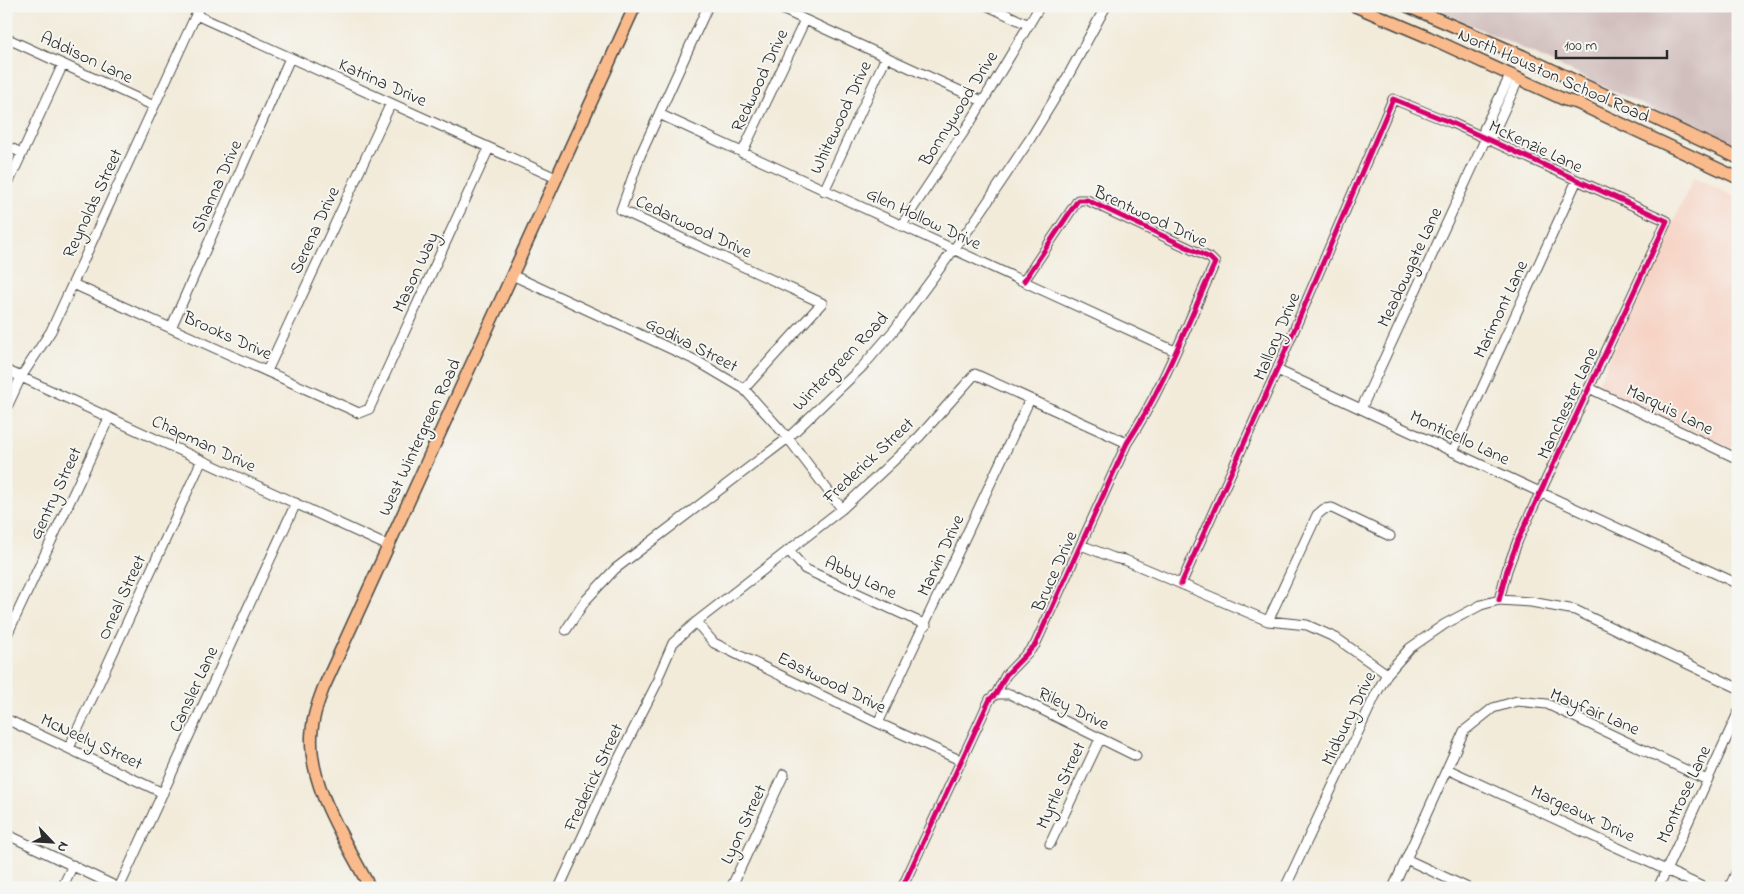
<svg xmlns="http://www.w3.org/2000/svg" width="1744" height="894" viewBox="0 0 1744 894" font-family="'Indie Flower',sans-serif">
	<rect width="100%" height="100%" fill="#f6f6f2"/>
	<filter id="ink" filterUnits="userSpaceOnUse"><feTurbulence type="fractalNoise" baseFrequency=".02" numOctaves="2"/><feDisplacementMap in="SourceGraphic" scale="10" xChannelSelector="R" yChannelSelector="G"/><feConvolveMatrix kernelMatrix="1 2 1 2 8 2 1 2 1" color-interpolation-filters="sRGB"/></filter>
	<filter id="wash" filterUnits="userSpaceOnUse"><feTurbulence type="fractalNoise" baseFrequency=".0096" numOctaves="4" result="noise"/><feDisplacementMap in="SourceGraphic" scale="20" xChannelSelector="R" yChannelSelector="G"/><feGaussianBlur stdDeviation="1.12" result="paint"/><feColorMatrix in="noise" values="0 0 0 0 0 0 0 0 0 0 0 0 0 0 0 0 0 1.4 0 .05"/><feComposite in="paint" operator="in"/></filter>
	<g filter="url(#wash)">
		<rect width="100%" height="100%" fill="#f2ebda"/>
		<path fill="#f6d2c3" d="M1694,177L1738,198V451L1597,386Z"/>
		<path fill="#d1bfbd" d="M1429,6H1738V149L1454,17Z"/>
	</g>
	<g filter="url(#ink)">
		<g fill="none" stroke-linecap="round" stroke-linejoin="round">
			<g stroke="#494845" stroke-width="11">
				<path id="minor" d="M708,6L640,156L621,210L822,303L744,389
					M775,6L982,101
					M988,6L1029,25
					M196,15L556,178
					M6,38L154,106
					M659,114L1175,351
					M1486,138L1484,129L1511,74
					M6,146L22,153
					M742,153L805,20
					M6,188L63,64
					M824,191L886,57
					M901,226L973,118L1040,6
					M512,275L697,361L744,389L788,438L842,509
					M73,284L359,413L369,409L489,148
					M171,328L290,58
					M6,370L388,546
					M1277,370L1738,584
					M267,371L391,103
					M1589,388L1738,459
					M6,409L21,377L51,331L200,6
					M1361,409L1486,138L1493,134L1519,78
					M1453,452L1577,180
					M1081,545L1114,558L1125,560L1268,621L1307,625L1336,638L1387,674
					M788,550L805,569L926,625
					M1181,584L1277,370L1393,99L1452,123L1667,221L1518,540L1507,570L1499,600
					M1268,621L1317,515L1324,509L1332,508L1390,536
					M696,622L714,643L878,723L962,761
					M566,630L585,601L615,569L788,438L863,366L895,329L974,222L1030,139L1063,85L1106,6
					M6,637L109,418
					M659,675L673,643L696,622L842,509L919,437L975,374L1127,443
					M996,694H1010L1136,756
					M6,719L163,793
					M878,723L1030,399
					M69,748L202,460
					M1447,769L1705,888
					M6,834L119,888
					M1050,844L1100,739
					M1406,859L1468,888
					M62,888L73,865
					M119,888L296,503
					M559,888L613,770L658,681
					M731,888L784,774
					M902,888L990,699L996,694L1006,675L1035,645L1127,443C1163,389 1188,322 1215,263L1210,258L1087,200H1078L1024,281
					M1285,888L1375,696L1387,674L1410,648L1445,624L1481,605L1499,600L1531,602L1575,610L1738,688
					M1393,888L1464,731L1493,708L1517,701L1547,704L1707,780
					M1658,888L1738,713
					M1729,888L1738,869"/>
			</g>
			<g stroke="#494845" stroke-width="14">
				<path id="major" d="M1355,6L1428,37L1565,100L1577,103L1738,178
					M1407,6L1523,56L1738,158
					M370,888C346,841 306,784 312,730C313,716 318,702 323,689L635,6"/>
			</g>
			<use href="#minor" stroke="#fff" stroke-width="9"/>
			<use href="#major" stroke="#fabb8c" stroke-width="11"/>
			<g stroke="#f6f6f2" stroke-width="8">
				<path id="cycleway" d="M1181,584L1277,370L1393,99L1452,123L1667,221L1518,540L1507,570L1499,600
					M902,888L990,699L996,694L1006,675L1035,645L1127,443C1163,389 1188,322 1215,263L1210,258L1087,200H1078L1024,281"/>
			</g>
			<use href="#cycleway" stroke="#d6006c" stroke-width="5"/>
		</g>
	</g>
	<g text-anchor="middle" stroke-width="4" stroke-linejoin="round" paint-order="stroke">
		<g font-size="18" fill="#2b2b2b" stroke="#f6f6f2">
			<text transform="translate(87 57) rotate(25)" y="6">Addison Lane</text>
			<text transform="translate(1554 75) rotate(24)" y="6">North Houston School Road</text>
			<text transform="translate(759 80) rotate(-65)" y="6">Redwood Drive</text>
			<text transform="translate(383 82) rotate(24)" y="6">Katrina Drive</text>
			<text transform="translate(958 108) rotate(-58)" y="6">Bonnywood Drive</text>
			<text transform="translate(840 117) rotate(-65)" y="6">Whitewood Drive</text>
			<text transform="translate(1536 146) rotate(25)" y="6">McKenzie Lane</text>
			<text transform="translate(216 186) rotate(-66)" y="6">Shanna Drive</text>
			<text transform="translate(92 203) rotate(-65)" y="6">Reynolds Street</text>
			<text transform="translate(1151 216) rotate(25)" y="6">Brentwood Drive</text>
			<text transform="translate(924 218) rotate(25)" y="6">Glen Hollow Drive</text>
			<text transform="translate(694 226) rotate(25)" y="6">Cedarwood Drive</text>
			<text transform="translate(314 230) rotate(-65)" y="6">Serena Drive</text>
			<text transform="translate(1409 267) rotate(-65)" y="6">Meadowgate Lane</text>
			<text transform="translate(415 272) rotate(-65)" y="6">Mason Way</text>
			<text transform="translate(1500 309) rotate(-65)" y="6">Marimont Lane</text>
			<text transform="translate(228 335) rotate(24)" y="6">Brooks Drive</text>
			<text transform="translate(1276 336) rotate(-67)" y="6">Mallory Drive</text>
			<text transform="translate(692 344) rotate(27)" y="6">Godiva Street</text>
			<text transform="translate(840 361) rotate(-46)" y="6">Wintergreen Road</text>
			<text transform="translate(1567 403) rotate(-65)" y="6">Manchester Lane</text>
			<text transform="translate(1670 409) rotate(26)" y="6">Marquis Lane</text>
			<text transform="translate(419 437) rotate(-65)" y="6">West Wintergreen Road</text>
			<text transform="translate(1460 437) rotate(25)" y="6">Monticello Lane</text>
			<text transform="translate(204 443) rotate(25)" y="6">Chapman Drive</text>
			<text transform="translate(868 460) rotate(-43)" y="6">Frederick Street</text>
			<text transform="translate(55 493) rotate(-65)" y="6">Gentry Street</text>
			<text transform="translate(940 555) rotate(-65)" y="6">Marvin Drive</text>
			<text transform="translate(1054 571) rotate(-66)" y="6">Bruce Drive</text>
			<text transform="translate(861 577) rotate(25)" y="6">Abby Lane</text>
			<text transform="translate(121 597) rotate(-65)" y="6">Oneal Street</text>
			<text transform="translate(832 682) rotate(26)" y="6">Eastwood Drive</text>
			<text transform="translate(193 689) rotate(-65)" y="6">Cansler Lane</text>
			<text transform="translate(1074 708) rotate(26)" y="6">Riley Drive</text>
			<text transform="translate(1595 711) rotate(23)" y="6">Mayfair Lane</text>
			<text transform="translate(1348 718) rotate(-64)" y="6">Midbury Drive</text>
			<text transform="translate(92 741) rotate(25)" y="6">McNeely Street</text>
			<text transform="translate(593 777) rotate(-65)" y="6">Frederick Street</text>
			<text transform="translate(1060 785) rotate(-65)" y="6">Myrtle Street</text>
			<text transform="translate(1683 794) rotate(-65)" y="6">Montrose Lane</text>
			<text transform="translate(1583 813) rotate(25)" y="6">Margeaux Drive</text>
			<text transform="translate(743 824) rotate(-65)" y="6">Lyon Street</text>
		</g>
	</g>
	<rect width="1744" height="894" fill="none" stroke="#f6f6f2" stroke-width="25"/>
	<g transform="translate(52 842) rotate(115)" stroke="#f6f6f2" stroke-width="4" paint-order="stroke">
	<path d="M0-4L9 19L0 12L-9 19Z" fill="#2b2b2b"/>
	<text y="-8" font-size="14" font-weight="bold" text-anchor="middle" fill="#2b2b2b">N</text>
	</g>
	<path d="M1556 50v8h111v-8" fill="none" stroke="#2b2b2b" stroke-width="2.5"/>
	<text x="1564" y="50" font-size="15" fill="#2b2b2b" stroke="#f6f6f2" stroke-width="4" paint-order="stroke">100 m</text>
</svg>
